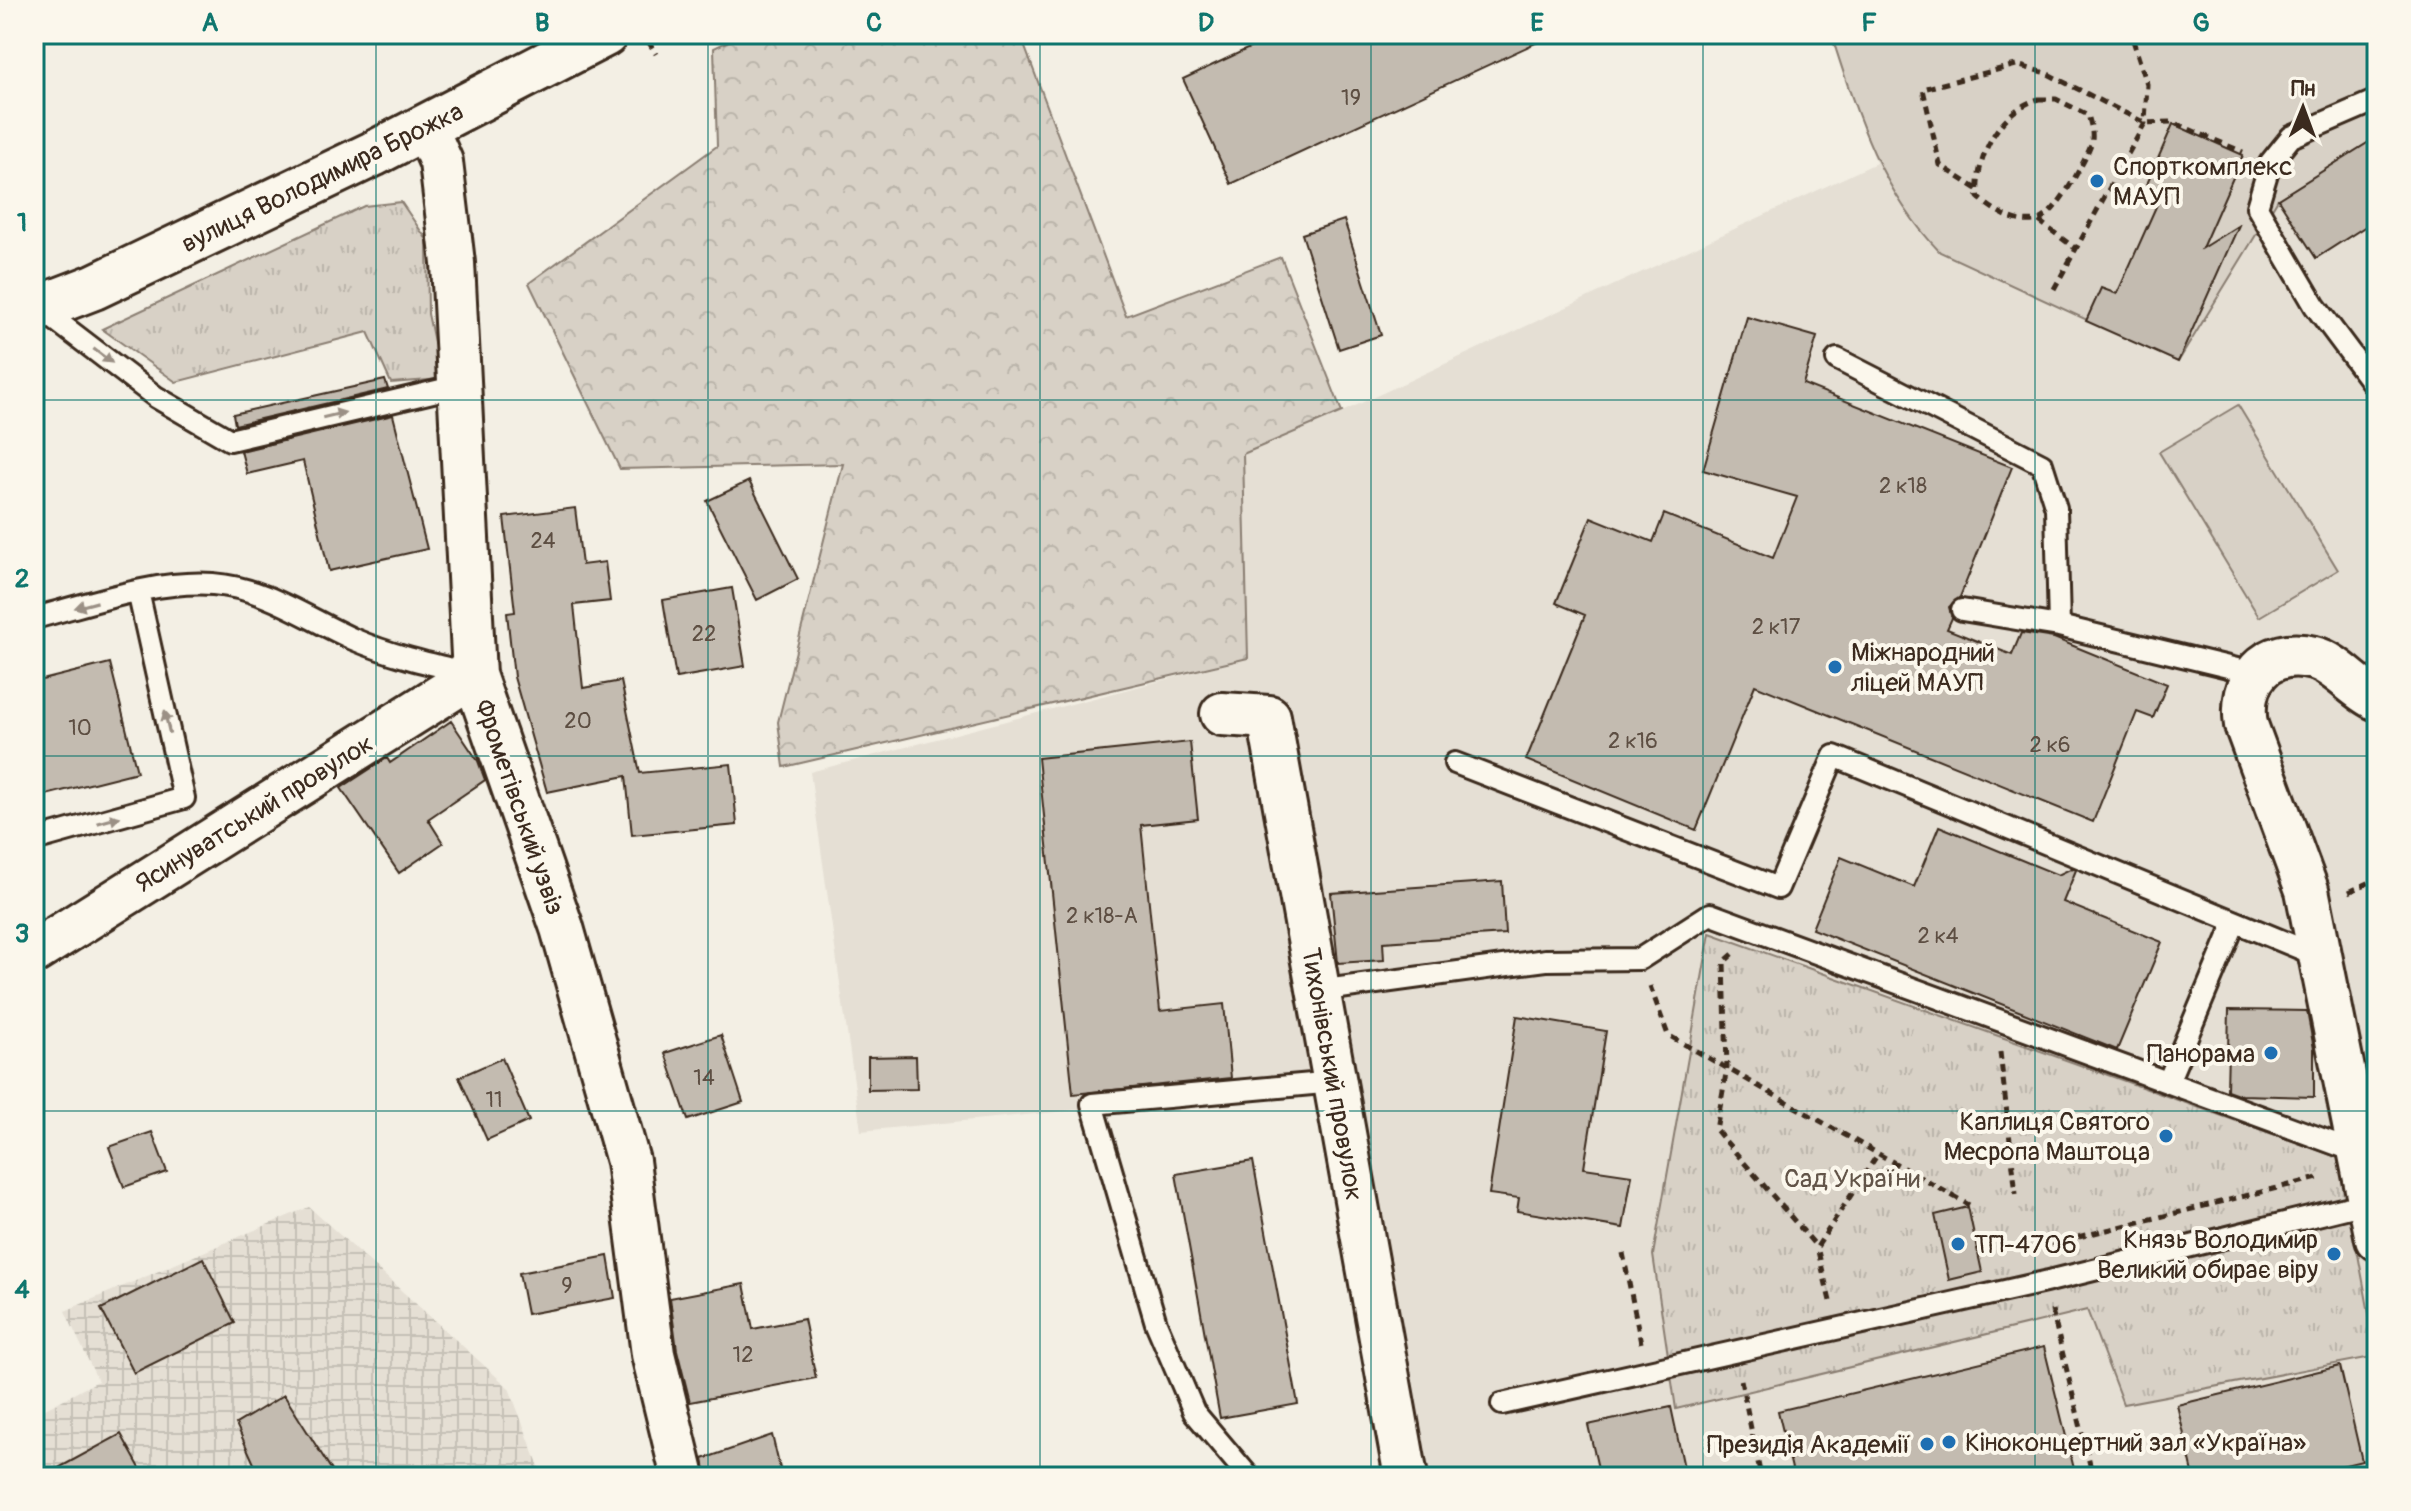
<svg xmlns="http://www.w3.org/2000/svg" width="2411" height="1511" viewBox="0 0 2411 1511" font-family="Pangolin,sans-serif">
	<defs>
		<pattern id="industrial-grid" width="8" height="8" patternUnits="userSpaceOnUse" patternTransform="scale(2)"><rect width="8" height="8" fill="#e5dfd4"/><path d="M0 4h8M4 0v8" fill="none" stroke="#c5c0b6"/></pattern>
		<pattern id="grass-tufts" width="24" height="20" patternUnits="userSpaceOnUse" patternTransform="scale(2)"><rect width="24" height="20" fill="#d8d1c6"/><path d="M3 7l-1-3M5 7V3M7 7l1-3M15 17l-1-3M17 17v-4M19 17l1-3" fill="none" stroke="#bab4aa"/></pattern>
		<pattern id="forest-crowns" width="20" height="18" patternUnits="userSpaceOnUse" patternTransform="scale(2)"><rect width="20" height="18" fill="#d8d1c6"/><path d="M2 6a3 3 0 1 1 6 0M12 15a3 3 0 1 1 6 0" fill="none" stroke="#bab4aa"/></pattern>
	</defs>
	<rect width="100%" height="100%" fill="#f3efe4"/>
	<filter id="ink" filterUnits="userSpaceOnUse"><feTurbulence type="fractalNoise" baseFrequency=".0125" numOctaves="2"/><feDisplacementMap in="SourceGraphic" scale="16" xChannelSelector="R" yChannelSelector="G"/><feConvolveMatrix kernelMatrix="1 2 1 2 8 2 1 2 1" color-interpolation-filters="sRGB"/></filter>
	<g filter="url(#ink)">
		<path fill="#e5dfd4" d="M1831,34H2377V1477H1425L1355,1083L861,1131L810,772L1248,658L1243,454L1342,412L1876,163Z"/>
		<path fill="url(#industrial-grid)" d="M309,1207L509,1388L543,1477H34V1415L98,1381L65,1311Z"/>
		<path fill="url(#grass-tufts)" stroke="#8a7e72" stroke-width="2" d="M401,202L427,240L428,314L442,379L391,383L368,332L176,382L102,329L364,206Z
			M1710,933L2340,1158L2377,1356L2123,1404L2087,1310L1676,1409L1653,1255Z"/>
		<path fill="url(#forest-crowns)" stroke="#8a7e72" stroke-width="2" d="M743,34H1020L1126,316L1281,257L1342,412L1243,454L1248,658L784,767L778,722L843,464L620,469L529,283L717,146L714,48Z"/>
		<path fill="#d8d1c6" stroke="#8a7e72" stroke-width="2" d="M1831,34H2377V137L2278,199L2178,362L1940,252C1880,190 1857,115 1831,34Z
			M2238,405L2338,570L2259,617L2159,452Z"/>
		<path fill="#c3bbb0" stroke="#3b2a1e" stroke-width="2" d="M1279,34H1555L1231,184L1183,79Z
			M2173,124L2243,155L2202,248L2239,225L2178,362L2086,321L2101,288L2117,294L2163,191L2147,184Z
			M2377,137V219L2316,258L2278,199Z
			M1344,220L1381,335L1339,349L1302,234Z
			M1747,317L1817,337L1803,384L2012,467L1960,597L1949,607L1952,618L1947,629L2012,655L2021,633L2054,638L2167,684L2153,718L2137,712L2093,822L1755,685L1696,830L1526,760L1585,615L1556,603L1591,517L1653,542L1664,514L1773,558L1797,497L1703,470Z
			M385,380L388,389L235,425L233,414Z
			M393,415L427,549L329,571L303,461L247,474L241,451Z
			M749,481L798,579L757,600L707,501Z
			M575,508L582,565L605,562L610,601L574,605L583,688L621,681L640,773L731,764L737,825L632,835L626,776L547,792L514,677L507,613L515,612L504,517Z
			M732,588L745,666L676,678L663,600Z
			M110,663L137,772L34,798V682Z
			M451,721L478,761L485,780L428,819L443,843L399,873L341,788L387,758L390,763Z
			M1190,742L1198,819L1141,825L1160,1011L1224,1004L1231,1078L1073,1094L1038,758Z
			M1939,826L2058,875L2072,868L2076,870L2063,902L2162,942L2117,1050L1812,929L1841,857L1914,887Z
			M1502,881L1505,934L1383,942L1384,960L1338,963L1331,893Z
			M2229,1010L2307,1011L2314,1049V1097L2241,1095L2227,1090Z
			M1517,1016L1606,1031L1584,1168L1632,1175L1623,1228L1517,1211L1519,1198L1489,1194Z
			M721,1035L743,1102L688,1120L665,1053Z
			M916,1056L917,1089L868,1090V1057Z
			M502,1058L529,1121L487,1140L459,1077Z
			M152,1132L167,1172L124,1187L109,1147Z
			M1253,1161L1298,1404L1220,1418L1176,1174Z
			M1968,1207L1982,1272L1949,1280L1935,1215Z
			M608,1256L615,1298L527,1314L519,1273Z
			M203,1258L235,1323L134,1373L101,1309Z
			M744,1284L753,1329L804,1319L816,1378L690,1402L677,1350L670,1298Z
			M2044,1347L2076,1477H1794L1778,1411Z
			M2340,1366L2362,1461L2296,1477H2194L2177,1405Z
			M284,1395L336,1477H260L236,1424Z
			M1671,1407L1686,1477H1600L1588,1425Z
			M121,1434L145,1477H42Z
			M772,1435L782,1477H706L703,1459Z"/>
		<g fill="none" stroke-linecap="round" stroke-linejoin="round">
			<g stroke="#3b2a1e" stroke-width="26">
				<path id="service" d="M2377,100L2291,137L2270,163L2257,207L2315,306L2377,389
					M41,309L156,397L230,440L462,385
					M1837,359L2042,464L2056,508L2059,626L2253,673
					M1962,610L2059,626
					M34,618C90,604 153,580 213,584C266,588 306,618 353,639C390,655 430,664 469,673
					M1455,763L1778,888L1834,756L2321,957
					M34,840L184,798L138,591
					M1318,991L1546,960L1640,959L1710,914L2360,1153
					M2168,1082L2235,922
					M1502,1404L2045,1282L2370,1202
					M1249,1477L1194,1412L1156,1323L1092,1104L1334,1082"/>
			</g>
			<g stroke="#3b2a1e" stroke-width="48">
				<path id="minor" d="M426,128L441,162L453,263L474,675L562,928L628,1161L653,1354L683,1477
					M2377,699C2356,690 2336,663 2314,658C2265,646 2239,681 2246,725L2307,890L2377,1239
					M1222,714L1269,717L1406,1477
					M34,952L474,675"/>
			</g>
			<g stroke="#3b2a1e" stroke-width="50">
				<path id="secondary" d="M34,310L94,287L373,154L605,34"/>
			</g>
			<path stroke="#3b2a1e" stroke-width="5" stroke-dasharray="8 6" stroke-linecap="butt" d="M648,41L656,54
				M2039,99H2056L2088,115C2091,125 2094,135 2091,145C2085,162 2055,216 2039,220C2017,226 1994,211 1978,197C1975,157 1999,110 2039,99Z
				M1977,189L1940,165L1923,89L2016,65L2046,73L2145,123L2172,122L2243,152
				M2039,221L2076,249
				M2054,289L2145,123L2147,84L2131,34
				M2349,892L2377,879
				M1733,954L1724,962L1727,1068L1716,1130L1817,1247
				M1650,986L1668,1035L1969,1205
				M2000,1052L2016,1194
				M2038,1247L2322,1177
				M1623,1253L1641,1343
				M1830,1301L1817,1247L1878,1154
				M2052,1310L2093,1477
				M1741,1380L1761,1477
				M2362,1477L2377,1466"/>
			<use href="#service" stroke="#fbf7ec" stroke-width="20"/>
			<use href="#minor" stroke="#fbf7ec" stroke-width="42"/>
			<use href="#secondary" stroke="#fbf7ec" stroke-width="44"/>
		</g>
		<defs><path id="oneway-solid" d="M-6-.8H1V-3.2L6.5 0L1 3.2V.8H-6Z" transform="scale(2)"/></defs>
		<g fill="#9b9085">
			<use href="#oneway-solid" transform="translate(103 356) rotate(37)"/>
			<use href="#oneway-solid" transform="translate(334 415) rotate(-13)"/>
			<use href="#oneway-solid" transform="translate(86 605) rotate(165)"/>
			<use href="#oneway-solid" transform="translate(167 722) rotate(-103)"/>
			<use href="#oneway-solid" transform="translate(109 820) rotate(-16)"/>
		</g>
	</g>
	<path fill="none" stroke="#0f766e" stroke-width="2" stroke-opacity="0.55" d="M376,34V1477M708,34V1477M1040,34V1477M1371,34V1477M1703,34V1477M2035,34V1477M34,400H2377M34,756H2377M34,1111H2377"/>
	<g fill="#1f6fb2" stroke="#fbf7ec" stroke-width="3">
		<circle cx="2097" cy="181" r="8"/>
		<circle cx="1835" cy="667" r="8"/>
		<circle cx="2271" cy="1053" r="8"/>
		<circle cx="2166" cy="1136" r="8"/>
		<circle cx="1958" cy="1244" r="8"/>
		<circle cx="2334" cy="1254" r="8"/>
		<circle cx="1949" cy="1442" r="8"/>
		<circle cx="1927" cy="1444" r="8"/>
	</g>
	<g text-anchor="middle" stroke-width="8" stroke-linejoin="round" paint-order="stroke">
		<g font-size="22" fill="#5d4e42">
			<text x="1351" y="105">19</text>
			<text x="1903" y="493">2 к18</text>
			<text x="543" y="548">24</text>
			<text x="1776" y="634">2 к17</text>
			<text x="704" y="641">22</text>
			<text x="578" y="728">20</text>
			<text x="80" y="735">10</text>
			<text x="1633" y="748">2 к16</text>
			<text x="2050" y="752">2 к6</text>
			<text x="1102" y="923">2 к18-А</text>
			<text x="1938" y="943">2 к4</text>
			<text x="704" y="1085">14</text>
			<text x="494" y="1107">11</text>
			<text x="567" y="1293">9</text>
			<text x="743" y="1362">12</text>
		</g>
		<g font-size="26" fill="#3b2a1e" stroke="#fbf7ec" text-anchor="start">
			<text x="2113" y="175">Спорткомплекс<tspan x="2113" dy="30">МАУП</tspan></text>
			<text x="1851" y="661">Міжнародний<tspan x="1851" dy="30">ліцей МАУП</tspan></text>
			<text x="2255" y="1062" text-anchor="end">Панорама</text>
			<text x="2150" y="1130" text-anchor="end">Каплиця Святого<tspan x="2150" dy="30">Месропа Маштоца</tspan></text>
			<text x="2318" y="1248" text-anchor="end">Князь Володимир<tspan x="2318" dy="30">Великий обирає віру</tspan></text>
			<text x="1974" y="1253">ТП-4706</text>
			<text x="1965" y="1451">Кіноконцертний зал «Україна»</text>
			<text x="1911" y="1453" text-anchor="end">Президія Академії</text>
		</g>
		<g font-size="26" fill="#3b2a1e" stroke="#fbf7ec">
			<text transform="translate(322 177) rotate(-26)" y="9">вулиця Володимира Брожка</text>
			<text transform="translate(520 807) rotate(71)" y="9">Фрометівський узвіз</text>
			<text transform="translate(254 813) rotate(-32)" y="9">Ясинуватський провулок</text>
			<text transform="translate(1333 1074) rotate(80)" y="9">Тихонівський провулок</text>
		</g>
		<g font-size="26" fill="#625448" stroke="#fbf7ec">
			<text x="1852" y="1187">Сад України</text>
		</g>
	</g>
	<rect width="2411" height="1511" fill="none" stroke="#fbf7ec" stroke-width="88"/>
	<g transform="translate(2303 108) rotate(1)" stroke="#fbf7ec" stroke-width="6" paint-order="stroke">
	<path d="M0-6L14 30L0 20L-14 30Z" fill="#3b2a1e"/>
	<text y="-12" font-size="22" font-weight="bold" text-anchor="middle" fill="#3b2a1e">Пн</text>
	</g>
	<rect x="44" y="44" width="2323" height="1423" fill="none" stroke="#0f766e" stroke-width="3"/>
	<g font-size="26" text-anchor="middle" font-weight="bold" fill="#0f766e">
		<text x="210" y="31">A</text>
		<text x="542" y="31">B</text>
		<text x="874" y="31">C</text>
		<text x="1206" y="31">D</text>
		<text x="1537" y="31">E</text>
		<text x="1869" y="31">F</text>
		<text x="2201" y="31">G</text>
		<text x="22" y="231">1</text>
		<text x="22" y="587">2</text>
		<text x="22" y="942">3</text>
		<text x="22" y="1298">4</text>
	</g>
</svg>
